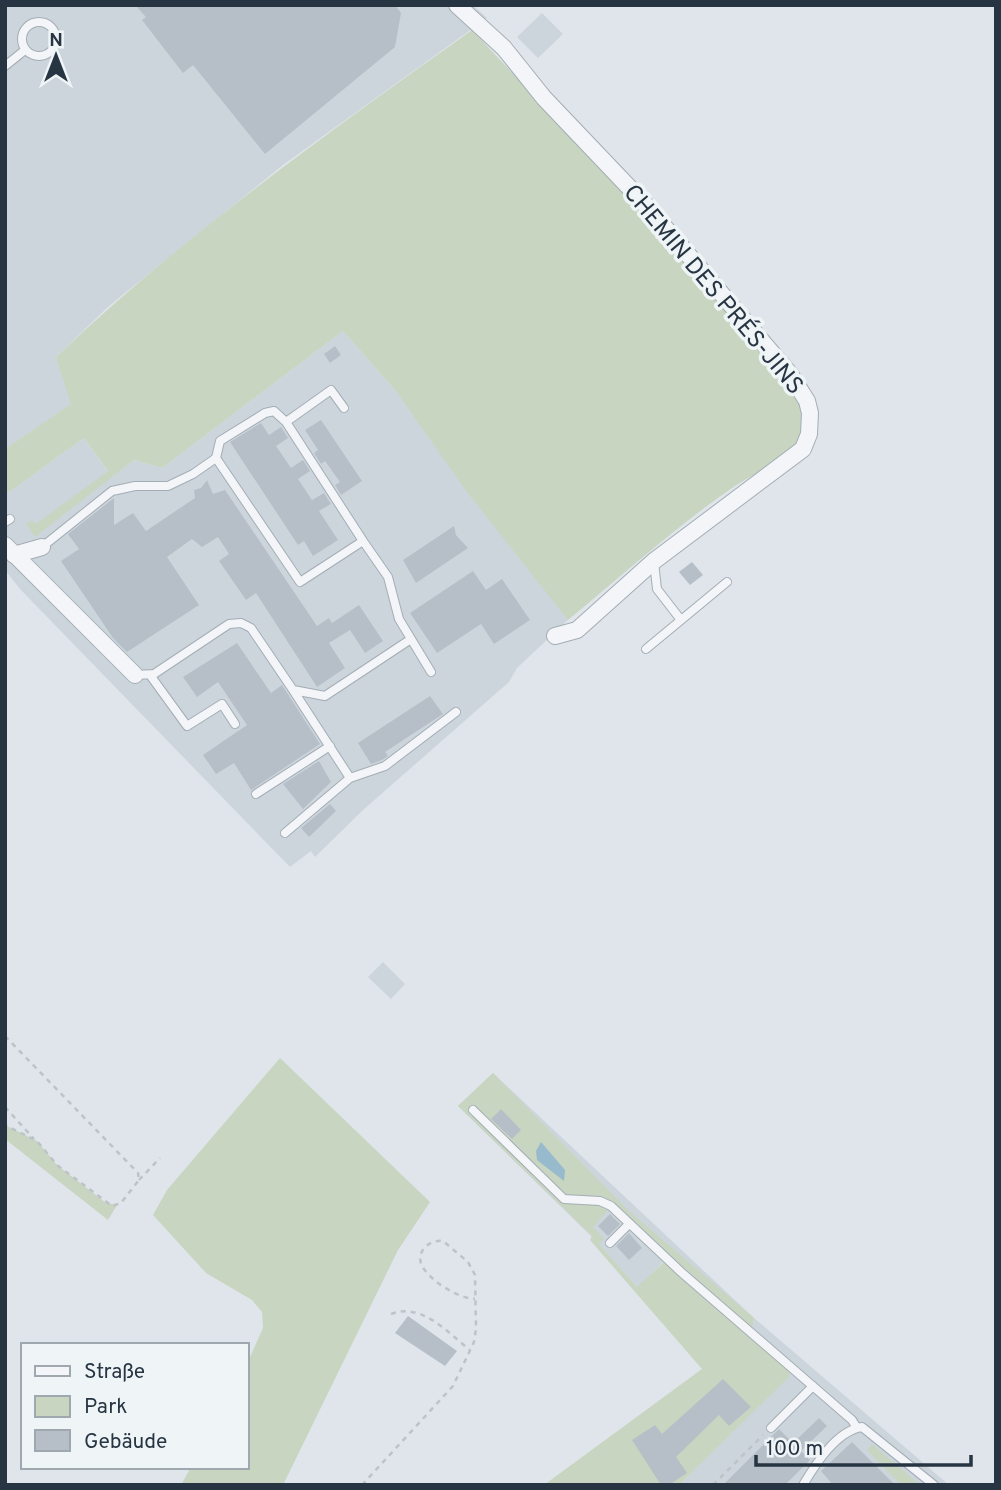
<svg xmlns="http://www.w3.org/2000/svg" width="1001" height="1490" viewBox="0 0 1001 1490" font-family="Overpass,sans-serif">
	<rect width="100%" height="100%" fill="#dfe5ea"/>
	<path fill="#cdd5dc" d="M5,5H473L487,18L283,165L109,306L56,357L72,404L5,449Z
		M542,13L563,34L538,58L517,37Z
		M343,331L396,391L568,620L517,668L509,682L363,810L315,857L311,851L290,867L20,589L5,570V495L84,438L112,477L134,460L162,468Z
		M383,962L405,984L391,999L368,977Z
		M493,1073L754,1318L949,1485H679L788,1377L663,1262L638,1288L592,1237L458,1106Z"/>
	<path fill="#c8d5c0" d="M472,30L638,207L790,384C799,399 808,418 802,435C793,458 755,472 735,486C676,526 623,575 568,620L467,492L396,391L343,331L162,468L134,460L35,537L26,524L32,520L36,524L108,471L84,438L5,495V449L71,404L56,357C184,235 328,133 472,30Z
		M280,1058L430,1202L398,1250L283,1485H181L191,1467H247V1364L263,1328L262,1312L252,1300L206,1273L153,1215L167,1190Z
		M493,1073L630,1212L754,1318L752,1328L613,1204L593,1227L604,1239L599,1244L637,1287L664,1262L790,1369L789,1377L679,1485H544L702,1369L590,1240L592,1236L458,1106Z
		M5,1125L37,1141L57,1165L106,1203L117,1205L108,1220L5,1139Z
		M872,1444L920,1485H901L867,1450Z"/>
	<path fill="#97bacd" d="M541,1142L565,1170L564,1181L537,1160L536,1151Z"/>
	<path fill="#b6bfc8" d="M135,5H395L401,13L395,47L265,154L193,65L183,73L142,20L146,17Z
		M335,346L341,355L330,363L324,354Z
		M321,420L362,481L341,495L335,485L340,482L325,461L321,464L314,453L318,450L305,430Z
		M261,423L269,435L281,427L288,438L276,446L291,468L303,460L310,471L298,479L312,500L324,493L331,504L319,511L338,540L313,556L304,541L298,545L230,442Z
		M207,480L213,494L225,490L317,626L329,618L332,623L359,605L383,641L365,653L350,630L329,643L345,668L317,687L256,593L246,600L219,561L229,554L218,537L202,547L192,539L167,557L199,605L127,652L113,638L61,561L79,549L68,534L114,498V525L133,513L146,531L195,498L194,490L201,488Z
		M454,526L456,535L468,548L416,583L403,560Z
		M692,562L703,575L690,585L679,572Z
		M473,571L486,590L502,579L530,620L494,644L481,624L437,653L410,613Z
		M237,643L271,693L282,685L320,744L251,790L234,763L216,774L203,755L247,725L218,682L197,697L183,677Z
		M430,696L443,714L385,752L388,756L382,760L371,764L358,743Z
		M319,761L331,782L303,809L283,784Z
		M330,804L336,811L309,837L301,828Z
		M501,1109L521,1130L512,1139L491,1119Z
		M610,1214L620,1224L608,1236L598,1226Z
		M629,1233L642,1248L629,1260L616,1246Z
		M408,1316L457,1351L445,1366L395,1333Z
		M723,1379L751,1407L729,1426L719,1415L676,1457L687,1473L669,1485H661L632,1440L655,1425L662,1434Z
		M819,1418L827,1426L801,1451L810,1460L785,1485H723L779,1429L793,1443Z
		M852,1442L895,1485H833L821,1471Z"/>
	<g fill="none" stroke-linecap="round" stroke-linejoin="round">
		<g stroke="#a4adb5" stroke-width="10">
			<path id="service" d="M22 39a17 17 0 1 1 34 0a17 17 0 1 1-34 0Z
				M5,66L25,50
				M286,422L331,390L344,408
				M5,522L10,519
				M363,541L388,577L399,619L431,672
				M42,547L112,491L135,486H168L193,474L216,458L220,441L265,413L274,411L286,422L363,541L300,582L216,458
				M654,562L657,589L681,620
				M646,649L727,582
				M135,675L154,674L229,624L241,623L251,628L293,690L325,696L411,639
				M150,675L187,726L222,704L235,724
				M350,778L385,766L456,712
				M256,794L330,746
				M285,833L350,778L293,690
				M473,1110L564,1199L600,1201L611,1206L681,1272L852,1420L857,1428
				M610,1243L629,1224
				M771,1428L813,1386
				M803,1485C815,1465 836,1431 862,1427L934,1485"/>
		</g>
		<g stroke="#a4adb5" stroke-width="18">
			<path id="minor" d="M457,5L504,48L544,98L644,203L790,374L807,401L810,413L809,434L803,449L654,561L577,630L555,636
				M5,545L135,675
				M14,555L42,547"/>
		</g>
		<path stroke="#bec3c9" stroke-width="2.5" stroke-dasharray="5 5" stroke-linecap="butt" d="M5,1036L138,1173L139,1180L121,1203L112,1206L57,1165L37,1141L5,1125
			M5,1107L34,1139
			M139,1180L160,1158
			M391,1314C422,1302 448,1333 470,1350
			M362,1485L453,1386L474,1342L476,1329L475,1275L468,1262L443,1241C428,1239 413,1254 424,1269C434,1283 458,1298 475,1299
			M713,1485L763,1435"/>
		<use href="#service" stroke="#f3f5f8" stroke-width="8"/>
		<use href="#minor" stroke="#f3f5f8" stroke-width="16"/>
	</g>
	<g text-anchor="middle" stroke-width="7" stroke-linejoin="round" paint-order="stroke">
		<g font-size="24" fill="#273543" stroke="#eff4f7">
			<text transform="translate(714 289) rotate(50)" y="8">CHEMIN DES PRÉS-JINS</text>
		</g>
	</g>
	<rect width="1001" height="1490" fill="none" stroke="#273543" stroke-width="14"/>
	<rect x="21" y="1343" width="228" height="126" fill="#eff4f7" stroke="#9fa8af" stroke-width="2"/>
	<rect x="35" y="1366" width="35" height="10" fill="#f3f5f8" stroke="#9fa8af" stroke-width="2"/>
	<text x="84" y="1378" font-size="21" fill="#273543">Straße</text>
	<rect x="35" y="1396" width="35" height="21" fill="#c8d5c0" stroke="#9fa8af" stroke-width="2"/>
	<text x="84" y="1413" font-size="21" fill="#273543">Park</text>
	<rect x="35" y="1430" width="35" height="21" fill="#b6bfc8" stroke="#9fa8af" stroke-width="2"/>
	<text x="84" y="1448" font-size="21" fill="#273543">Gebäude</text>
	<g transform="translate(56 56)" stroke="#eff4f7" stroke-width="5" paint-order="stroke">
	<path d="M0-5L12 26L0 18L-12 26Z" fill="#273543"/>
	<text y="-10" font-size="19" font-weight="bold" text-anchor="middle" fill="#273543">N</text>
	</g>
	<path d="M756 1455v10h215v-10" fill="none" stroke="#273543" stroke-width="3.5"/>
	<text x="766" y="1455" font-size="21" fill="#273543" stroke="#eff4f7" stroke-width="5" paint-order="stroke">100 m</text>
</svg>
